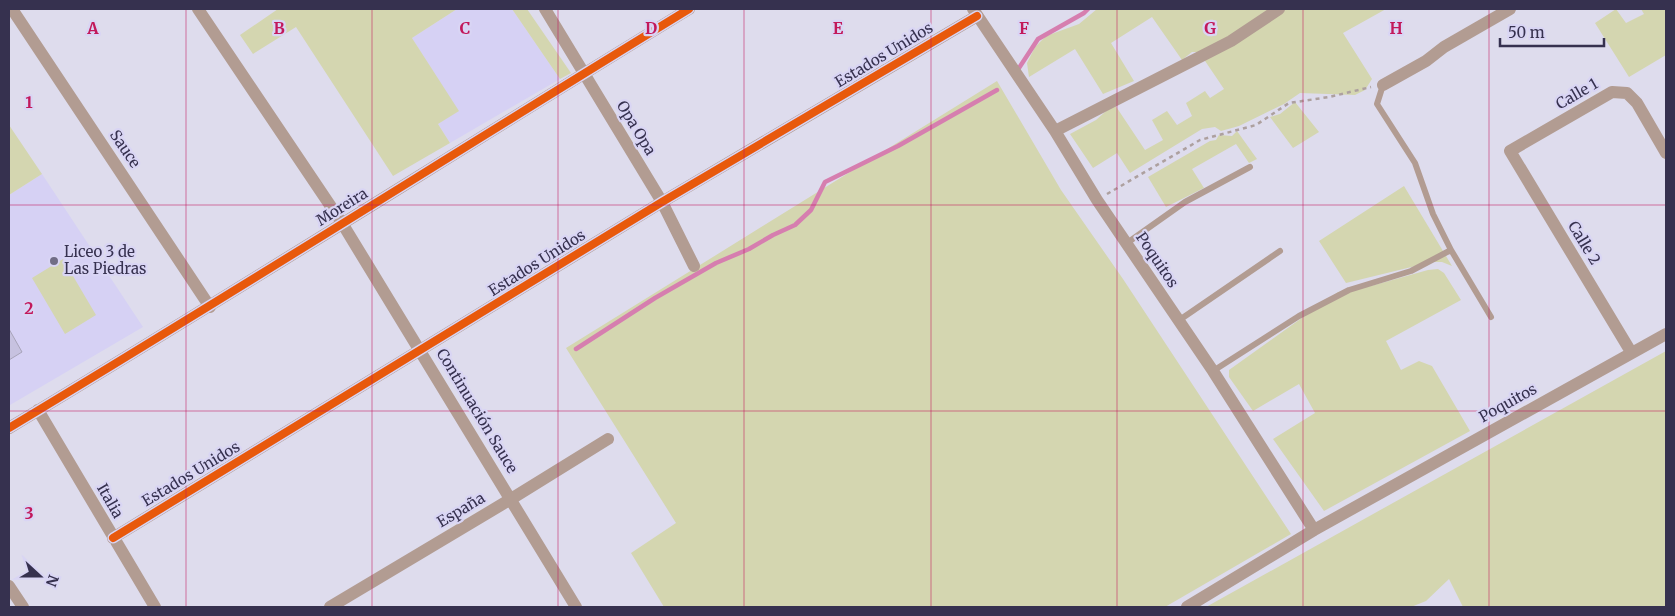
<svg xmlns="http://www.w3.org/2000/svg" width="1675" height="616" viewBox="0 0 1675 616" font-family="Merriweather,serif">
	<rect width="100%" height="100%" fill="#dedced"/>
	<path fill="#d6d1f4" d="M457,9H512L560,79L450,143L438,124L458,111L412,38Z
		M42,174L143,327L10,405L9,195Z"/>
	<path fill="#d4d6b0" d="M278,9H457L412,38L459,111L438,124L450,143L393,176L296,27L253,54L240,35Z
		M512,9H527L571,73L560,79Z
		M1097,9H1386L1343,33L1372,79L1365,90L1355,95L1300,93L1284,104L1239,126L1221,131L1215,127L1202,129L1130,173L1117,153L1093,168L1070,134L1096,120L1105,112L1115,105L1145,150L1163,140L1152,120L1167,111L1177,125L1192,116L1186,103L1205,91L1210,98L1224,89L1199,52H1192L1182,60L1152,17L1111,43L1134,81L1103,94L1075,49L1029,77L1027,63L1035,47L1046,36L1079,24Z
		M1616,9L1626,23L1644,14L1641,9H1666V55L1629,77L1595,23Z
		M997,81L1061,190L1123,279L1291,534L1165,607H664L631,553L676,523L566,348Z
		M1295,102L1319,132L1293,148L1270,117L1280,114Z
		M9,125L42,174L9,195Z
		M1237,131L1257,159L1249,163L1236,144L1192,169L1204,188L1166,207L1148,177L1210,141L1216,140L1219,135L1232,136Z
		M1404,186L1452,266L1442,262H1432L1346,283L1319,241Z
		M63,259L96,315L65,334L32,278Z
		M1438,269L1444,273L1461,300L1386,341L1401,370L1419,361L1432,366L1470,431L1324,511L1273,439L1315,413L1299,384L1253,411L1229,377V370L1338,292L1371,286L1428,270Z
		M1666,351V607H1463L1449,579L1426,601L1411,607H1206Z"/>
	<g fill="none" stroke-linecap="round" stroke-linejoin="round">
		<path stroke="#d67eaf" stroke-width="4.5" d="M1017,71L1038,39L1084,13L1088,9
			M576,349L655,298L716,263L749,249L773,235L795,225L811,210L825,182L898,146L997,90"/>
	</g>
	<path fill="#c7c2e0" stroke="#a8a4b9" d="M9,329L22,352L9,360Z"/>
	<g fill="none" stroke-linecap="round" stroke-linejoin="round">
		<path stroke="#ada09f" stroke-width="2.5" stroke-dasharray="4 4" stroke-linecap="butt" d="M1107,194L1200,140L1256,125L1289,103L1329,97L1371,87"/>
		<path stroke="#b29c92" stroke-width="6" d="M1383,85L1377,104L1415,163L1433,214L1451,250L1491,317
			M1127,243L1185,202L1250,167
			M1178,321L1280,251
			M1213,371L1299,316L1349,290L1411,271L1451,250"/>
		<path stroke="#b29c92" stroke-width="12" d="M12,9L210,307
			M198,9L342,223L576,607
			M545,9L662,202L694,266
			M973,9L1055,131L1097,200L1213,371L1314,530
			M1383,85L1426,61L1444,47L1510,9
			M1055,131L1231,41L1279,9
			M1631,352L1510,151L1612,92L1627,93L1637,103L1666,153
			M38,410L155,607
			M9,428C237,291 462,148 689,9
			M113,538L662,202L977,16
			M9,586L23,607
			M330,607L511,499L608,439
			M1187,607L1314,530L1666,334"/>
		<g stroke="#d9d5f4" stroke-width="11">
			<path id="cycleway" d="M9,428C237,291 462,148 689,9
				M113,538L662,202L977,16"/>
		</g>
		<use href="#cycleway" stroke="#e8590c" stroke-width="8"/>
	</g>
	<path fill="none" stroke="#c2185b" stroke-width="1" stroke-opacity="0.55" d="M186,9V607M372,9V607M558,9V607M744,9V607M931,9V607M1117,9V607M1303,9V607M1489,9V607M9,205H1666M9,411H1666"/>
	<circle fill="#716d86" stroke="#d9d5f4" stroke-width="2" cx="54" cy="261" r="5"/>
	<g text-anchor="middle" stroke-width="4.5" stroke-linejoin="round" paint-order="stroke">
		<g font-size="15" fill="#36314f" stroke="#d9d5f4">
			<text transform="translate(884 55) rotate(-31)" y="5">Estados Unidos</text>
			<text transform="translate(1577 94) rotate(-30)" y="5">Calle 1</text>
			<text transform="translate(636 128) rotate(59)" y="5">Opa Opa</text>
			<text transform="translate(125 149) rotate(56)" y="5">Sauce</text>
			<text transform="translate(342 207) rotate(-32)" y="5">Moreira</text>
			<text transform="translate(1584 243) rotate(59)" y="5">Calle 2</text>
			<text transform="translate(1157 260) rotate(56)" y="5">Poquitos</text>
			<text transform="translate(537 263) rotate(-32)" y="5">Estados Unidos</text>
			<text transform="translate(1508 403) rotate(-29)" y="5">Poquitos</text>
			<text transform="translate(477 411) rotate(59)" y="5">Continuación Sauce</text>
			<text transform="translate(191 474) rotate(-31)" y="5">Estados Unidos</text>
			<text transform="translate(110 501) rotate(60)" y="5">Italia</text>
			<text transform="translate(461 510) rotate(-31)" y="5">España</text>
		</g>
		<g font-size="15" fill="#36314f" stroke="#d9d5f4" text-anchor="start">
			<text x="64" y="257">Liceo 3 de<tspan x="64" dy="17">Las Piedras</tspan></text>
		</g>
	</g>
	<g font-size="16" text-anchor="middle" font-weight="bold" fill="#c2185b" stroke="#d9d5f4" stroke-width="4.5" stroke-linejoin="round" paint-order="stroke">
		<text x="93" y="34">A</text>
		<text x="279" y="34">B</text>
		<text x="465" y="34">C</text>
		<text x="651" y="34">D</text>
		<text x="838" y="34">E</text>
		<text x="1024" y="34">F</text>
		<text x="1210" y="34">G</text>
		<text x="1396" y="34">H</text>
		<text x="29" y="108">1</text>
		<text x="29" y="314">2</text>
		<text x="29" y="519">3</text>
	</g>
	<rect width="1675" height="616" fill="none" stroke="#36314f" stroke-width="20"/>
	<g transform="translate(40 576) rotate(111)" stroke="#d9d5f4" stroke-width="4" paint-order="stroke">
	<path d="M0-4L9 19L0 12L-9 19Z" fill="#36314f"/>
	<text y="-8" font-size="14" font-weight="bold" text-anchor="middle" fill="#36314f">N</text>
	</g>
	<path d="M1500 38v8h104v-8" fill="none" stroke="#36314f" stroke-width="2.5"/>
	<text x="1508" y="38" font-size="15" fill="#36314f" stroke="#d9d5f4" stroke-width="4" paint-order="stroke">50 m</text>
</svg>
